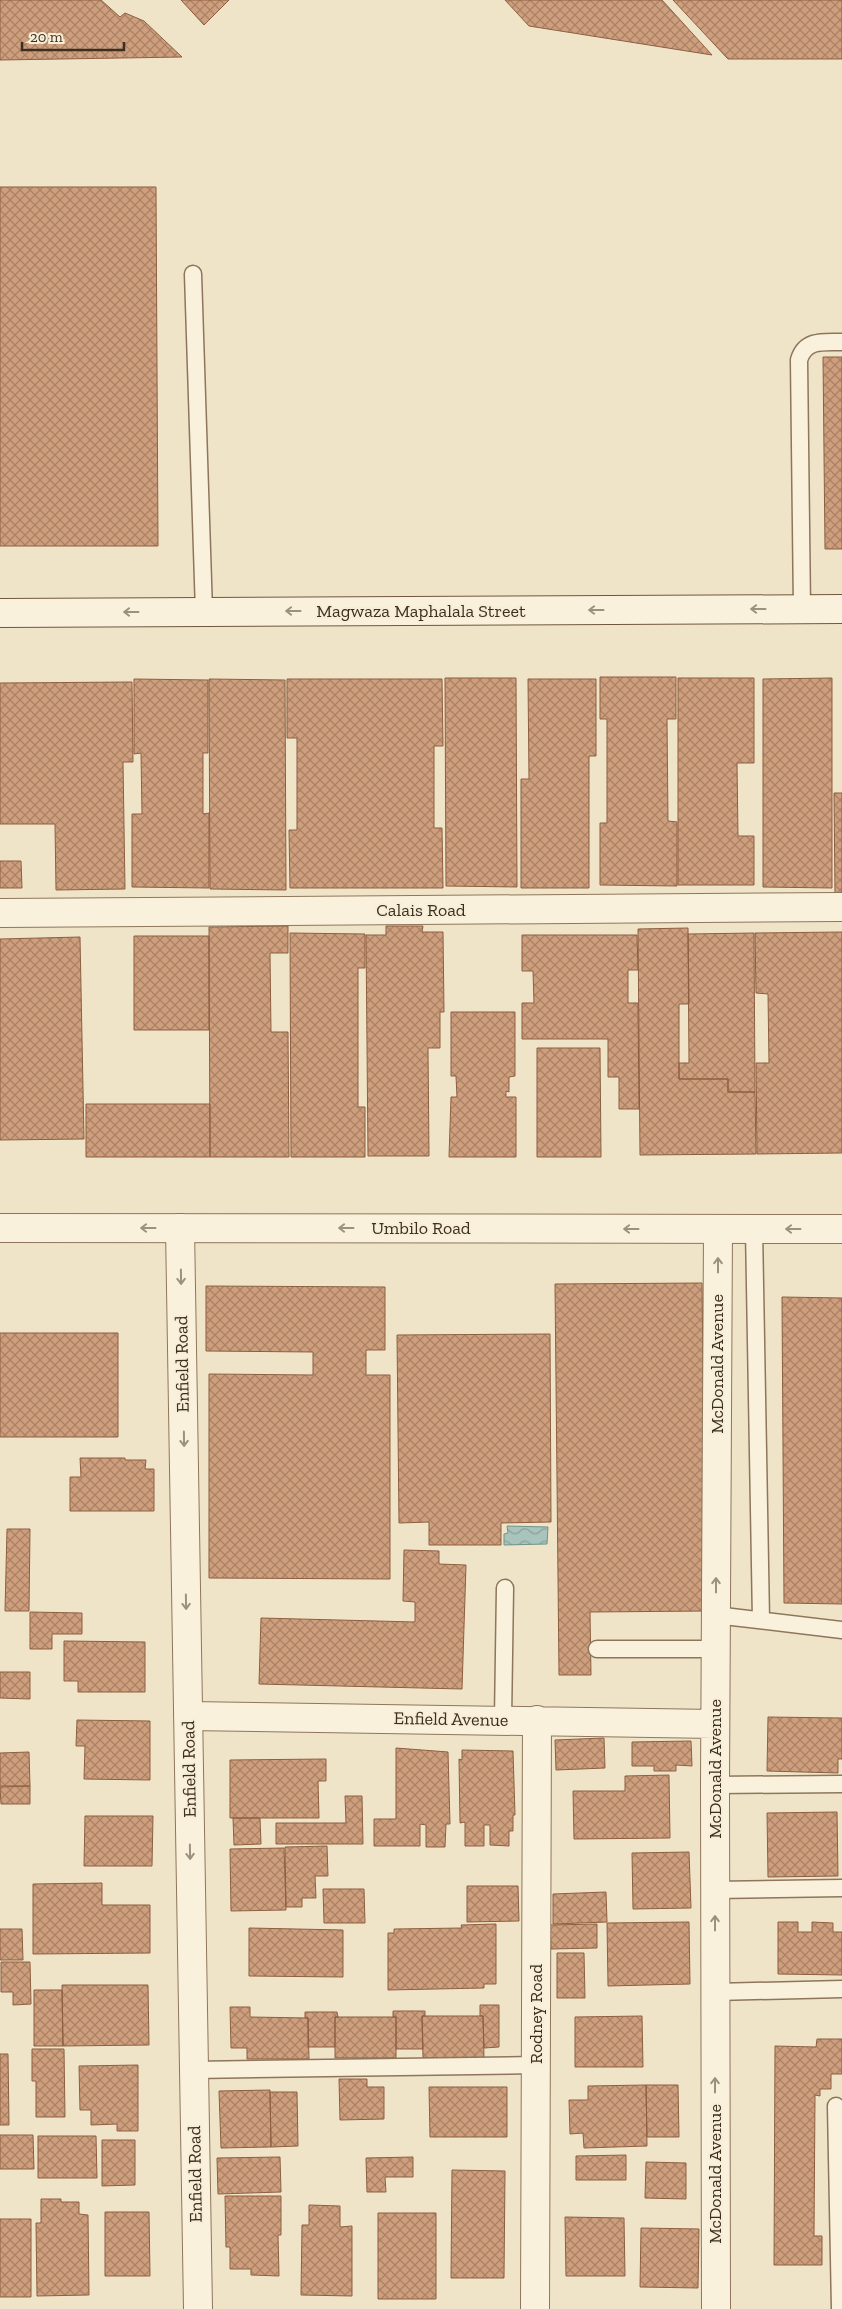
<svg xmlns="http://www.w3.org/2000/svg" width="842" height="2309" viewBox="0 0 842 2309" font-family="'Zilla Slab',serif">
	<defs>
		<pattern id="water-waves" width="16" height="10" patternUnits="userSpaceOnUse" patternTransform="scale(1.25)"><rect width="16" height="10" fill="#a9c4bc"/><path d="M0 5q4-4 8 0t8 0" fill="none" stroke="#8ba098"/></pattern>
		<pattern id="building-cross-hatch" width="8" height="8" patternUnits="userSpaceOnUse" patternTransform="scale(1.25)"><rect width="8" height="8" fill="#cf9f7d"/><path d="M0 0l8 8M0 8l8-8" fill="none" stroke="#a98266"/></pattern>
	</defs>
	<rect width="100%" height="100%" fill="#f0e4c8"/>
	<path fill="url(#water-waves)" stroke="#6f938a" d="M507,1526L548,1527L547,1544L504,1545V1534L508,1533Z"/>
	<path fill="url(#building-cross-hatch)" stroke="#8d5f41" d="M0,0H101L120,17L125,13L144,21L182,57L0,60Z
		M181,0H229L204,25Z
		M505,0H662L712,55L529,26Z
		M673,0H842V59H728Z
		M0,187H156L158,546H0Z
		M823,357H842V549H825Z
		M600,677H676V719H667L668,821L677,822V886L600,885V823H607V719H600Z
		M445,678H516L517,887L446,886Z
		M678,678H754V763H737L738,836H754V885H678Z
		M832,678V888L763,887V679Z
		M134,679L208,680V753H203V814L209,813V888L132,887V814H142L141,753L134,754Z
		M209,679L285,680L286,890L210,889Z
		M287,679H442L443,746H434V828H442L443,888H290L289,830H297V738H287Z
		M528,679H596V756H589V888H521V779H529Z
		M132,682L133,762H123L125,889L56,890L55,824H0V683Z
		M834,793H842V894H835Z
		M0,861H21L22,888H0Z
		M288,926V953H270L271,1032H288L289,1157H210L209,927Z
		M386,926H423L422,932H443L444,1012H440V1048H428L429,1156H368L366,935H386Z
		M688,928L689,1004H679V1079H728V1092H755L756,1154L640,1155L638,929Z
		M842,932V1153L757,1154L756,1063H769L768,994L756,993L755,933Z
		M290,933L365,934V968H358V1107H365V1157H291Z
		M754,933L755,1092H728V1079H679V1063H689L688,934Z
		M522,935H637L638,970H628V1003H638L639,1109H619V1077H608V1039H522V1003H534L533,971H522Z
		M134,936H209V1030H134Z
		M80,937L84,1139L0,1140V939Z
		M451,1012H515V1076L509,1077V1092L506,1091V1097H516V1157H449L451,1097H457L456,1076H451Z
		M537,1048H600L601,1157H537Z
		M86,1104H210V1157H86Z
		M702,1283L706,1611L590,1612L591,1675H559L555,1284Z
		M206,1286L385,1287V1350H366V1375H390V1579L209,1578V1374L313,1375V1352L206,1351Z
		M782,1297L842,1298V1604L784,1603Z
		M0,1333H118V1437H0Z
		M550,1334L551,1522L501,1523V1545H429V1522L399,1523L397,1335Z
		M80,1458H125V1460H146L145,1469H154V1511H70V1477H81Z
		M7,1529H30L29,1611H5Z
		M404,1550L439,1551V1564L466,1565L462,1689L259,1684L261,1618L415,1622V1602L403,1601Z
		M30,1612L82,1613V1634H52V1649H30Z
		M64,1641L145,1642V1692H78V1681H64Z
		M0,1672H30V1699L0,1698Z
		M768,1717L842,1718V1759H838V1773L767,1771Z
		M77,1720L150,1721V1780L84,1779L85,1746H76Z
		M604,1738L605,1768L556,1770L555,1740Z
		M691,1741L692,1766L676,1765V1771H654V1766H632V1742Z
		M396,1748L448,1752L450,1824H446L445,1847H426V1825L420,1824V1846H374V1819H396Z
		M462,1750L513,1751L515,1815H513V1831H509V1846L490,1845V1825H484V1846H465V1822L460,1823L459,1759L462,1760Z
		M29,1752L30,1786H0V1753Z
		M326,1759V1781H318L319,1818H230V1760Z
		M669,1775L670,1838L574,1839L573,1791H625V1776Z
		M30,1786V1804H1L0,1787Z
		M345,1796H362L363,1844H276V1823H346Z
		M837,1812L838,1876L768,1877L767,1813Z
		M85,1816H153L152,1866H84Z
		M233,1818H260L261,1844L234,1845Z
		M327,1846L328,1876H315L316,1898H302V1907H286L285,1847Z
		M284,1848L286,1910L231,1911L230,1849Z
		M689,1852L691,1908L633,1909L632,1853Z
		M102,1883V1905H150V1953L33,1954V1884Z
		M467,1886H518L519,1921L467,1922Z
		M323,1889H364L365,1923H324Z
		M606,1892L607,1922L553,1924V1894Z
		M689,1922L690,1984L608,1986L607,1923Z
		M778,1922H798V1932H812V1922L833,1923V1932H842V1975L778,1974Z
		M496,1924V1984H484V1988L388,1990V1933H394V1929L462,1928L461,1925Z
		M597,1924V1948L551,1949L550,1925Z
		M249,1928L343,1930V1977L249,1976Z
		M0,1929H22L23,1960H0Z
		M557,1953H584L585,1998H557Z
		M1,1962H30L31,2004L13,2005V1992H1Z
		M62,1985H148L149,2045L63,2046Z
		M34,1990H62L63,2046H34Z
		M480,2005H499V2047L484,2048L483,2016H480Z
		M230,2007H250V2017L308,2018L309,2059H247V2048H231Z
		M393,2011H425V2016H422L423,2049H396V2017H393Z
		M305,2012H337L338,2017H335V2047H308V2018H305Z
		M422,2016H483L484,2058H423Z
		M642,2016L643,2067H575V2017Z
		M335,2017H396V2058H335Z
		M817,2039H842V2074H831V2089H820V2096L815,2095L814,2236H822V2265H774L775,2046L816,2047Z
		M32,2049H64L65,2117H36V2081H32Z
		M0,2054H8L9,2125H0Z
		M138,2065V2131H117V2124L91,2125V2110H80L79,2066Z
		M339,2079H367V2087H384V2119L340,2120Z
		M646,2085L647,2146L584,2148L583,2133L570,2134L569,2100H588V2086Z
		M646,2085H678L679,2137H647Z
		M429,2087H507V2137H430Z
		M270,2090L271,2147L221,2148L219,2091Z
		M270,2092H297L298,2146L271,2147Z
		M0,2135H33L34,2169H0Z
		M38,2136H96L97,2178H38Z
		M102,2140H135V2185L102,2186Z
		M626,2155V2180H576V2156Z
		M280,2157L281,2192L218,2194L217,2158Z
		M413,2157V2177H385L386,2192H367L366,2158Z
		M646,2162L686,2163V2199L645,2198Z
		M452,2170L505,2171L504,2278H451Z
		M225,2196H281V2235H278L279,2276L251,2275V2269H230V2247H226Z
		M41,2199H61V2202H79V2214L88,2215L89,2295L37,2296L36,2223H41Z
		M309,2205L340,2206V2227L352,2226V2296L301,2295L302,2225H309Z
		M105,2212H149L150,2276H105Z
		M378,2213H436V2299H378Z
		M565,2217L624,2218L625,2276H566Z
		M0,2219H31V2297H0Z
		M641,2228L699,2229L698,2288L640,2287Z"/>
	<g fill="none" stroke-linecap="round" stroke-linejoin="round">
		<g stroke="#8d765c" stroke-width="19">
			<path id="service" d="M193,274L204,612
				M802,609L799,360C805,339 824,342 842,342
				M754,1229L761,1620
				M715,1615L842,1630
				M597,1649H715
				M503,1719L505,1588
				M715,1785L842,1784
				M715,1890L842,1888
				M715,1992L842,1989
				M194,2070L536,2065
				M836,2106L840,2309"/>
		</g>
		<g stroke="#8d765c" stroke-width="30">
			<path id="minor" d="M0,913L842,907
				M180,1228L198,2309
				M188,1716L715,1724
				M535,2309L537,1720
				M716,2309L715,1785L718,1229"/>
		</g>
		<g stroke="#8d765c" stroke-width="30">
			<path id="tertiary" d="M0,1228L842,1229"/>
		</g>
		<g stroke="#6f573f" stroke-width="30">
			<path id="secondary" d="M0,613L842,609"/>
		</g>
		<use href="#service" stroke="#faf1dc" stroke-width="16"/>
		<use href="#minor" stroke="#faf1dc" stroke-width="28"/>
		<use href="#tertiary" stroke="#faf1dc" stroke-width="28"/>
		<use href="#secondary" stroke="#faf1dc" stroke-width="28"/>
	</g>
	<defs><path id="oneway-shaft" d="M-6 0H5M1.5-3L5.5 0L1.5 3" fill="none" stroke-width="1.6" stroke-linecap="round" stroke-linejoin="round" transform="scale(1.25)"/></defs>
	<g stroke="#9c907e">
		<use href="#oneway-shaft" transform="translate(758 609) rotate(180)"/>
		<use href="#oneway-shaft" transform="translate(596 610) rotate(180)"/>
		<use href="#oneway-shaft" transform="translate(293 611) rotate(180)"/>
		<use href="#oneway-shaft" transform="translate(131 612) rotate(180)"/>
		<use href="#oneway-shaft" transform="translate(148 1228) rotate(-180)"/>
		<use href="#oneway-shaft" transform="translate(346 1228) rotate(-180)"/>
		<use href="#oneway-shaft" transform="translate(631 1229) rotate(-180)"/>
		<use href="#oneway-shaft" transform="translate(793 1229) rotate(-180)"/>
		<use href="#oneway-shaft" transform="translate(718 1265) rotate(-90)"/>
		<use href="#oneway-shaft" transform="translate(181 1277) rotate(89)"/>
		<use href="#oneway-shaft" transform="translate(184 1439) rotate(89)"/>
		<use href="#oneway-shaft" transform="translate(716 1585) rotate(-90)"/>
		<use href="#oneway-shaft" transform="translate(186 1602) rotate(89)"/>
		<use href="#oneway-shaft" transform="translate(190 1852) rotate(89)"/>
		<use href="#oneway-shaft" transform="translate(715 1923) rotate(-90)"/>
		<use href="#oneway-shaft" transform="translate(715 2085) rotate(-90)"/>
	</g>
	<g text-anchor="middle" stroke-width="4" stroke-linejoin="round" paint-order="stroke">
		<g font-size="18" fill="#3d2e20" stroke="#f7eed8">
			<text x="421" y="617">Magwaza Maphalala Street</text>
			<text x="421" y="916">Calais Road</text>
			<text x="421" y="1234">Umbilo Road</text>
			<text transform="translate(182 1364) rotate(-91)" y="6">Enfield Road</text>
			<text transform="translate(717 1364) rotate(-90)" y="6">McDonald Avenue</text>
			<text transform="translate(451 1719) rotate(1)" y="6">Enfield Avenue</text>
			<text transform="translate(189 1769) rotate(-91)" y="6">Enfield Road</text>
			<text transform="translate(715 1769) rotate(-90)" y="6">McDonald Avenue</text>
			<text transform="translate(536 2014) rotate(-90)" y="6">Rodney Road</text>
			<text transform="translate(195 2174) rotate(-91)" y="6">Enfield Road</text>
			<text transform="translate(715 2174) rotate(-90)" y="6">McDonald Avenue</text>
		</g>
	</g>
	<path d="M22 42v8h102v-8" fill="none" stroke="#3d2e20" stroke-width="2.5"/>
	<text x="30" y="42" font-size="15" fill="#3d2e20" stroke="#f7eed8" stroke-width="4" paint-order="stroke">20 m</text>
</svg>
